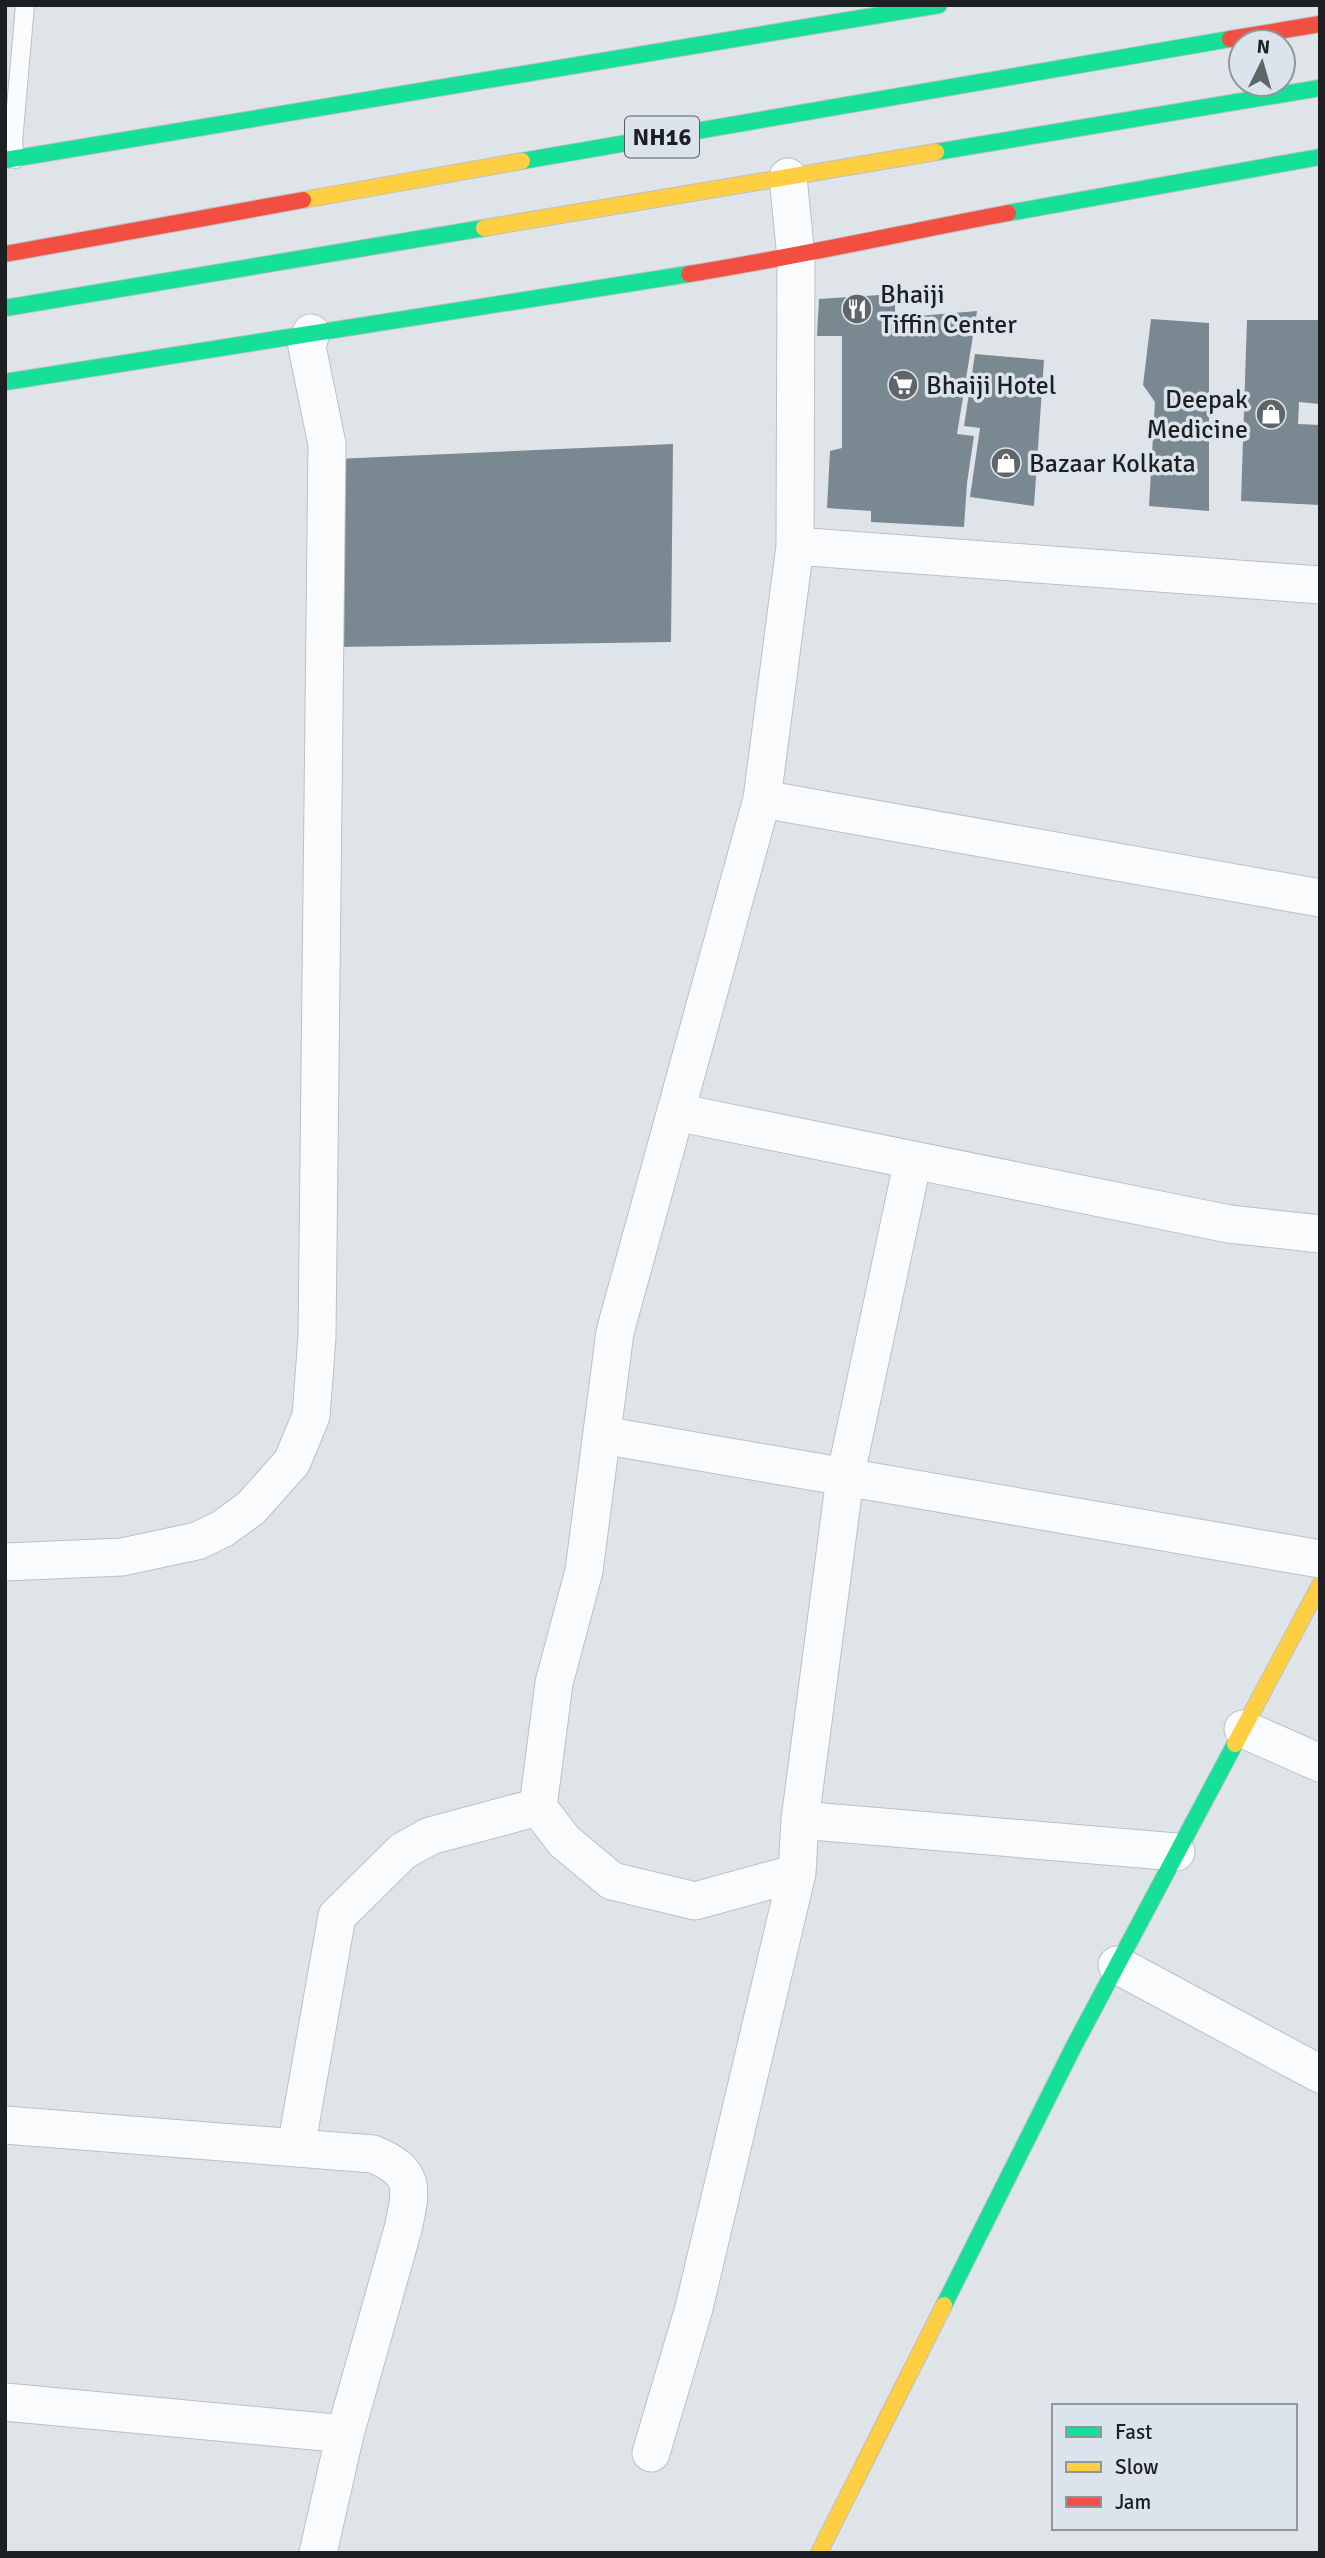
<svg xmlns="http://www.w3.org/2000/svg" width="1325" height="2558" viewBox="0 0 1325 2558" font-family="Signika,sans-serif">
	<rect width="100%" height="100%" fill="#dfe4e9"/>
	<path fill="#7a8892" d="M895,294V318L977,311L957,434L974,436L967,483L964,527L871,522V511L827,508L830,451L842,448V336H817L819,299Z
		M1151,319L1209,323V511L1149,506L1155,402L1143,385Z
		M1247,320H1320V404L1299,402L1298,424L1320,425V505L1241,501Z
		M975,354L1044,360L1034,506L970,497L980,428L964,426Z
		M673,444L671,642L334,647L335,459Z"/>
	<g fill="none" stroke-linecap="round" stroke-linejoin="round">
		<g stroke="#bcc0c4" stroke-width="20">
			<path id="lane" d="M15,159L13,142L25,5"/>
		</g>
		<g stroke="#bcc0c4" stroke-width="39">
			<path id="street" d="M788,177L796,257L795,546L762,799L615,1332L584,1571L554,1683L538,1807L564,1841L612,1881L695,1901L797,1873
				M795,546L1320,585
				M762,799L1320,898
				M676,1112L1229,1224L1320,1234
				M602,1435L1320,1559
				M5,1562L122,1557L197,1541L222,1529L251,1508L292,1462L311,1416L317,1337L327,444L307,347L311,333
				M1243,1729L1320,1763
				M800,1820L845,1478L913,1160
				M1117,1965L1320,2074
				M5,2125L373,2154C416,2172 412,2188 403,2229L345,2434L318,2553
				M296,2148L337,1916L403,1851L430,1836L538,1807
				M5,2402L345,2434
				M651,2453L694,2308L797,1873L800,1820L1176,1852"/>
		</g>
		<g stroke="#bcc0c4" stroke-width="18">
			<path id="fast" d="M936,152L1320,88
				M5,160L939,5
				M522,161L1230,39
				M1008,213L1320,157
				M5,308L484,228
				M5,382L689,274
				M944,2305L1074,2046L1235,1744"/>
		</g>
		<g stroke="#bcc0c4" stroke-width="18">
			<path id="slow" d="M303,200L522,161
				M484,228L936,152
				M1235,1744L1320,1585
				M819,2553L944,2305"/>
		</g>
		<g stroke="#bcc0c4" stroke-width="18">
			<path id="jam" d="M1230,39L1320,24
				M5,254L303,200
				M689,274C796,257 902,233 1008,213"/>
		</g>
		<use href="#lane" stroke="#fafbfc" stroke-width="18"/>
		<use href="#street" stroke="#fafbfc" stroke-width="37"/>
		<use href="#fast" stroke="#16e098" stroke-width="16"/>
		<use href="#slow" stroke="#ffcf43" stroke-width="16"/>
		<use href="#jam" stroke="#f24e42" stroke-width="16"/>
	</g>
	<defs>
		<g id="restaurant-disc" transform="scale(1.575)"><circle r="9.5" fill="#606568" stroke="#dbe4ed"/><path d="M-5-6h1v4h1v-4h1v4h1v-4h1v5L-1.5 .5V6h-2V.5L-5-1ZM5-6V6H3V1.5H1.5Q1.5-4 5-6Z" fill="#fff"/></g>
		<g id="supermarket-disc" transform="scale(1.575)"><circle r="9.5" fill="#606568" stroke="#dbe4ed"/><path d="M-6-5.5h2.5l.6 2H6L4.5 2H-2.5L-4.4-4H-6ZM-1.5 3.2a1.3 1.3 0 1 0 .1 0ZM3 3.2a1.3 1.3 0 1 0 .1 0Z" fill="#fff"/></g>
		<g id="shop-disc" transform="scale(1.575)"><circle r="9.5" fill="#606568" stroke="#dbe4ed"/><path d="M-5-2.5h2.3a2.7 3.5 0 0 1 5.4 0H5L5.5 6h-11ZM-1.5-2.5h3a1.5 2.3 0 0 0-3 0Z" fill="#fff"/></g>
	</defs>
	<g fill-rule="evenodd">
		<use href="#restaurant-disc" x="857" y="309"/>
		<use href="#supermarket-disc" x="903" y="385"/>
		<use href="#shop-disc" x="1271" y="414"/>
		<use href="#shop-disc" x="1006" y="463"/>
	</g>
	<g text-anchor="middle" stroke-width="7" stroke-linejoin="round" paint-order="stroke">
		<rect fill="#dbe4ed" stroke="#555b60" stroke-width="2" x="625" y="116.5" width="74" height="41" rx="5"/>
		<g font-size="24" font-weight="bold" fill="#1c2023">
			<text x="662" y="145">NH16</text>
		</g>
		<g font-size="26" fill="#1c2023" stroke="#dbe4ed" text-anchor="start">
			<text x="880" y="303">Bhaiji<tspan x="880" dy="30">Tiffin Center</tspan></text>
			<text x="926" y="394">Bhaiji Hotel</text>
			<text x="1248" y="408" text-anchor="end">Deepak<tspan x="1248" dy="30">Medicine</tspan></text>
			<text x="1029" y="472">Bazaar Kolkata</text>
		</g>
	</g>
	<rect width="1325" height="2558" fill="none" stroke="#1c2023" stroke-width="14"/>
	<rect x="1052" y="2404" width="245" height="126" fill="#dbe4ed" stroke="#8f969c" stroke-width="2"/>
	<rect x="1066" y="2427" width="35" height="10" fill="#16e098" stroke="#8f969c" stroke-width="2"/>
	<text x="1115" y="2439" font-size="21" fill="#1c2023">Fast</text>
	<rect x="1066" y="2462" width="35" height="10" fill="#ffcf43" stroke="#8f969c" stroke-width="2"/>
	<text x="1115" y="2474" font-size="21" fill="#1c2023">Slow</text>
	<rect x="1066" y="2497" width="35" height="10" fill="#f24e42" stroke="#8f969c" stroke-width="2"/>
	<text x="1115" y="2509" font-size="21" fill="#1c2023">Jam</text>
	<g transform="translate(1262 63) rotate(5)"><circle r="33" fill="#dbe4ed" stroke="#8f969c" stroke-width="2"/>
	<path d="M0-5L12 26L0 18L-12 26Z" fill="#606568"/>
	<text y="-10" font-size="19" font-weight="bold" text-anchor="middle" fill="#1c2023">N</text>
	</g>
</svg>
